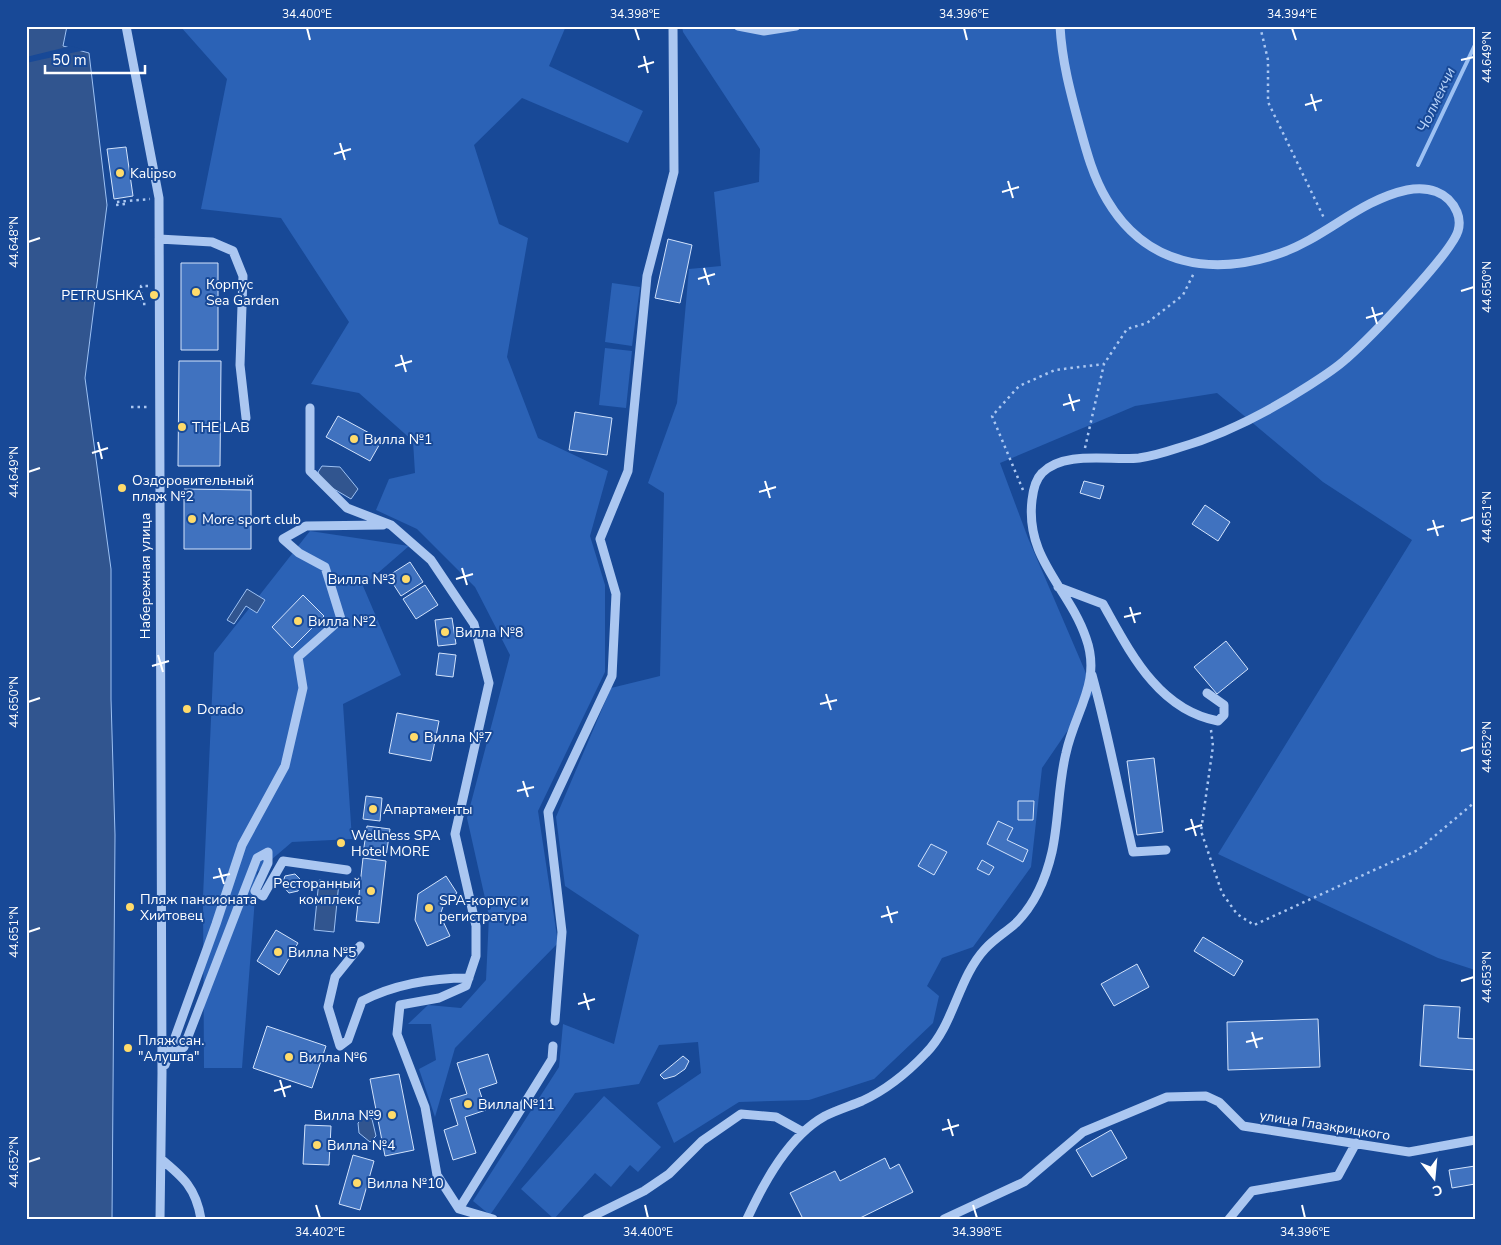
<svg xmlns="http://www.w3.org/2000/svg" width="1501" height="1245" viewBox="0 0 1501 1245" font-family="'Nunito Sans',sans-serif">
	<rect width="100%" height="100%" fill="#184997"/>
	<path fill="#2b62b6" d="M180,26H566L549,66L643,111L628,143L522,98L474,145L499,224L528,238L507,357L538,438L608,471L590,536L605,585V672L538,811L558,943L455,1048L435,1117L419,1069L436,1060L431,1024H408L428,1005L461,1008L486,980L489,916L467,818L510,655L475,587L417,529L376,510L389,479L415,473L413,441L359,393L311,384L349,322L281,218L201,209L227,79Z
		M682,26H1475V970L1438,958L1218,854L1412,540L1323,482L1217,393L1135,406L1000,463L1028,538L1094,692L1042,768L1031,867L973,947L942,958L927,986L939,996L933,1023L874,1079L809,1100L739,1102L674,1143L657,1103L701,1073L698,1042L659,1045L639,1084L575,1093L490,1215L473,1201L559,1067L563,1024L614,1044L639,935L565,886L556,817L611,688L660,676L664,493L648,483L677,403L689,269L721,266L714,192L759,182L760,149L683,32Z
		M612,283L640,287L632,346L605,342Z
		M605,348L632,351L626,408L599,405Z
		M310,531L409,546L363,586L401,675L343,704L352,839L292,842L257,872L242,1068H204L203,897L214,653Z
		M604,1096L661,1147L638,1172L630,1165L611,1187L595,1173L554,1219L521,1189Z"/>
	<path fill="#31558f" stroke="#9dc1f3" d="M26,26H67L63,46L89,53L107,205L85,378L111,569V699L115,835L112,1219H26Z
		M322,466L340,467L358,489L351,499L322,482L318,472Z
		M247,589L265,600L257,613L246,606L234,624L227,620Z
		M319,880L339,882L334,932L314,930Z
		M366,1115L372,1119L376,1136L370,1142L359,1133L358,1123Z"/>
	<path fill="#184997" d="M71,46L85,50L26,63V57Z"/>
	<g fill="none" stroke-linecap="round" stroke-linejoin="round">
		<path stroke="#9dc1f3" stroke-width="4" d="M1418,165L1475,45"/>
	</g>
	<path fill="#4072bf" stroke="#d2e3fc" d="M126,147L133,196L114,199L107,149Z
		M668,239L692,245L680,303L655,298Z
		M181,263H218V350H181Z
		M179,361H221L220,466H178Z
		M575,412L612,418L607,455L569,450Z
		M338,416L382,440L370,461L326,437Z
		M1084,481L1104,486L1100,499L1080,493Z
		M184,489L251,490V549H184Z
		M1205,505L1230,522L1218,541L1192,524Z
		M410,562L423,582L401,596L388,576Z
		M425,585L438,605L416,619L403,599Z
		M303,595L324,616L292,648L272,627Z
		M452,618L456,644L438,646L435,620Z
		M1226,641L1248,669L1217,694L1194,667Z
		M439,653L456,655L453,677L436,675Z
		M397,713L439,721L431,761L389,753Z
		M1154,758L1163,832L1137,835L1127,761Z
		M366,796L382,798L380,821L363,819Z
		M1018,801H1034L1033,820H1018Z
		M998,821L1013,828L1007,840L1028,850L1023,862L987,844Z
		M367,826L390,829L386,857L363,854Z
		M931,844L947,852L934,875L918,866Z
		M363,858L386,861L379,923L356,921Z
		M982,860L994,867L989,875L977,869Z
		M295,874L302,881L298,891L289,893L282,885L285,876Z
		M446,876L457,893L445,901L440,915L450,936L427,946L415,920L418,894Z
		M276,930L298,943L279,975L257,961Z
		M1203,937L1243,961L1234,976L1194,951Z
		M1137,964L1149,987L1114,1006L1101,984Z
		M1424,1005L1460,1007L1458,1038L1475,1039V1070L1420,1066Z
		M1318,1019L1320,1067L1228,1070L1227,1022Z
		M267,1026L326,1046L312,1088L253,1068Z
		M488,1054L497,1083L479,1089L486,1110L465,1117L476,1153L453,1160L444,1130L458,1125L450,1099L467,1094L457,1063Z
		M683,1056L689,1061L685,1069L675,1076L664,1079L660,1075Z
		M399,1074L414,1150L385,1156L370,1079Z
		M305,1125L331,1126L329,1165L303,1164Z
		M1111,1130L1127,1158L1092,1177L1076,1150Z
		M353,1155L374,1161L360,1210L339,1204Z
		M885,1158L890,1169L899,1164L913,1192L858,1219H803L790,1193L835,1171L840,1181Z
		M1475,1166V1184L1452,1188L1449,1170Z"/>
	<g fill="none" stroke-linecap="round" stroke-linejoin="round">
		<path stroke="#abc7f1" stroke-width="2.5" stroke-dasharray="2.5 4" stroke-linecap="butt" d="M1260,26L1268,60V102L1324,218
			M125,204L116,205V202L150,199
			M148,286H141L142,304H149
			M131,407H150
			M1085,448L1104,364L1127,329L1147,323L1183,295L1194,273
			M1023,490L992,416L1019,386L1055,370L1104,364
			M1211,730L1213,746L1201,831L1222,893L1237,914L1254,925L1418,850L1475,802"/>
		<path stroke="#abc7f1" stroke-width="9" d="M126,26L159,198L162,1073L160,1219
			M738,26L764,31L796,26
			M159,239L212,242L233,251L243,276L240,365L246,418
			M310,408V471L347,508L391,525L431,560L474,624L489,683L455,834L476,926V956L466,986L439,998L400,1005L397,1034L425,1107L437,1175L459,1209L493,1219
			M1058,587L1103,604C1130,652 1158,710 1218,721L1224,715V705L1207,693
			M1092,675C1108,733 1119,793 1133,852L1166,850
			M360,946L335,977L328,1007L340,1046L348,1040L362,1001C395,984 431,978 469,978
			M555,1021L562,932L548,812L612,676L616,594L600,539L628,471L647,276L674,172L673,26
			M166,1060L184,1047L257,858L268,852V863L255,891L263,896L283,861L347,870
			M165,1065L216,924L242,845L285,766L303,688L298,657L341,619L325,567L299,553L283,539L306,526L383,525
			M161,1159C183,1177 196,1188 201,1219
			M459,1209L552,1059L553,1046
			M587,1219L644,1191L669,1174L702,1141L741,1114L776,1117L803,1132
			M747,1219C764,1182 789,1136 825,1116C837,1110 850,1106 862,1101C886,1090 908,1072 926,1053C954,1025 958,978 985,949C994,939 1006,932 1016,923C1035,904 1046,878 1052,852C1059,820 1058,785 1066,753C1075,711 1102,682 1086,638C1069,588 1025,559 1032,500C1033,491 1035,480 1042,473C1064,450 1111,461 1139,458C1152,456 1166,452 1178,448C1223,435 1266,413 1305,388C1319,379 1334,370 1346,359C1368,340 1451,254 1458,231C1460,224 1460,219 1457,212C1448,191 1427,186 1407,190C1360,200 1326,237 1281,253C1212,277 1146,266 1107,200C1093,177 1086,150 1079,124C1070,91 1062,61 1060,26
			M944,1219L1024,1182L1083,1132L1167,1097L1206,1096L1219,1102L1243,1126L1409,1152L1475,1140
			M1229,1219L1252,1191L1338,1176L1356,1143"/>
	</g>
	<path fill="none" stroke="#fff" stroke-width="2" d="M307,28L310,40M635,28L639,40M964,28L967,40M1292,28L1296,40M644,56L648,73M1461,60L1474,57M638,67L654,62M1311,94L1316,111M1305,105L1322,100M340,143L345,160M334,154L351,149M1008,181L1013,198M1002,192L1019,187M28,242L40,238M704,268L709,285M698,279L715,274M1461,291L1474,287M1372,307L1377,324M1366,318L1383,313M401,355L406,372M395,366L412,361M1069,394L1074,411M1063,405L1080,400M98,442L102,459M92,453L108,448M28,472L40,468M765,481L770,498M759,492L776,487M1433,520L1438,536M1461,521L1474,517M1427,530L1444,526M462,568L467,585M456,579L473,574M1130,607L1135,623M1124,617L1141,613M158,655L163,672M152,666L169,661M826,694L831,710M28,702L40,698M820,704L837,700M1461,751L1474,747M523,781L528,797M517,791L534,787M1191,819L1196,836M1185,830L1202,825M219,868L224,884M213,878L230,874M887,906L892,923M881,917L898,912M28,932L40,928M1461,981L1474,977M584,993L589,1010M578,1004L595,999M1252,1032L1257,1048M1246,1042L1263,1038M280,1080L285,1097M274,1091L291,1086M948,1119L953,1136M942,1130L959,1125M28,1162L40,1158M316,1205L320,1218M645,1205L648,1218M973,1205L977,1218M1302,1205L1305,1218"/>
	<g fill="#ffdb6b" stroke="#184997" stroke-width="2">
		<circle cx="120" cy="173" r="5"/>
		<circle cx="196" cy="292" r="5"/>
		<circle cx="154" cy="295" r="5"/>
		<circle cx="182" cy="427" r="5"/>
		<circle cx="354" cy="439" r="5"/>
		<circle cx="122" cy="488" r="5"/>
		<circle cx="192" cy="519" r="5"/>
		<circle cx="406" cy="579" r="5"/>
		<circle cx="298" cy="621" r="5"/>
		<circle cx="445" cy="632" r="5"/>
		<circle cx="187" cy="709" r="5"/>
		<circle cx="414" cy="737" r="5"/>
		<circle cx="373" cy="809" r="5"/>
		<circle cx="341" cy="843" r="5"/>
		<circle cx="371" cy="891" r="5"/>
		<circle cx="130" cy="907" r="5"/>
		<circle cx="429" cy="908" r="5"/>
		<circle cx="278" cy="952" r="5"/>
		<circle cx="128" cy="1048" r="5"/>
		<circle cx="289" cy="1057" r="5"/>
		<circle cx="468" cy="1104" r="5"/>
		<circle cx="392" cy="1115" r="5"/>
		<circle cx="317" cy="1145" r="5"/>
		<circle cx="357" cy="1183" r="5"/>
	</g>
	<g text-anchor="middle" stroke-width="4" stroke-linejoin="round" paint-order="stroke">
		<g font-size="14" fill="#fff" stroke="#184997" text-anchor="start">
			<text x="130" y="178">Kalipso</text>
			<text x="206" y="289">Корпус<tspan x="206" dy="16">Sea Garden</tspan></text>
			<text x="144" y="300" text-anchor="end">PETRUSHKA</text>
			<text x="192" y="432">THE LAB</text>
			<text x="364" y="444">Вилла №1</text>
			<text x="132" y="485">Оздоровительный<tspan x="132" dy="16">пляж №2</tspan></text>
			<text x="202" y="524">More sport club</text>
			<text x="396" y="584" text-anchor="end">Вилла №3</text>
			<text x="308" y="626">Вилла №2</text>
			<text x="455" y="637">Вилла №8</text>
			<text x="197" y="714">Dorado</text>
			<text x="424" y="742">Вилла №7</text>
			<text x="383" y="814">Апартаменты</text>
			<text x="351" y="840">Wellness SPA<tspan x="351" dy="16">Hotel MORE</tspan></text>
			<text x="361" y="888" text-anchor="end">Ресторанный<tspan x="361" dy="16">комплекс</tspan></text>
			<text x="140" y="904">Пляж пансионата<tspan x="140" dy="16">Хиитовец</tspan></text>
			<text x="439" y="905">SPA-корпус и<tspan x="439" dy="16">регистратура</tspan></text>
			<text x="288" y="957">Вилла №5</text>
			<text x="138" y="1045">Пляж сан.<tspan x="138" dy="16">"Алушта"</tspan></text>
			<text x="299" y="1062">Вилла №6</text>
			<text x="478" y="1109">Вилла №11</text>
			<text x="382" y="1120" text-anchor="end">Вилла №9</text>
			<text x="327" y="1150">Вилла №4</text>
			<text x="367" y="1188">Вилла №10</text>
		</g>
		<g font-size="14" fill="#fff" stroke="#184997">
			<text transform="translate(145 576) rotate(-90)" y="5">Набережная улица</text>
			<text transform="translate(1325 1125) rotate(9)" y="5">улица Глазкрицкого</text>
		</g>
		<g font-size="15" font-style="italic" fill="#b7d2f8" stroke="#184997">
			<text transform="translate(1436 100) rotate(-65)" y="5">Чолмекчи</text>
		</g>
	</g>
	<rect width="1501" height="1245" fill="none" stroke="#184997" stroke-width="55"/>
	<g transform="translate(1434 1178) rotate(164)" stroke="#184997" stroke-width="4" paint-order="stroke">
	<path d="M0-4L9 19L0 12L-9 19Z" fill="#ffffff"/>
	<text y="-8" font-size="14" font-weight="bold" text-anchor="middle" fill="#ffffff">С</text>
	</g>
	<path d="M45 65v8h100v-8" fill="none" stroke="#ffffff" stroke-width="2.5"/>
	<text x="52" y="65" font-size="15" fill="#ffffff" stroke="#184997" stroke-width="4" paint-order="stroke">50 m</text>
	<rect x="28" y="28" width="1446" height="1190" fill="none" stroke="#fff" stroke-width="2"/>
	<g font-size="12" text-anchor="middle" fill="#fff">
		<text x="307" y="18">34.400°E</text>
		<text x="635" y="18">34.398°E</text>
		<text x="964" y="18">34.396°E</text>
		<text x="1292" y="18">34.394°E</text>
		<text transform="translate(1487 57) rotate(-90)" y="4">44.649°N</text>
		<text transform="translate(14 242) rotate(-90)" y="4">44.648°N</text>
		<text transform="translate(1487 287) rotate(-90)" y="4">44.650°N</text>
		<text transform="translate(14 472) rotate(-90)" y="4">44.649°N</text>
		<text transform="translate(1487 517) rotate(-90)" y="4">44.651°N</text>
		<text transform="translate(14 702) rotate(-90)" y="4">44.650°N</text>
		<text transform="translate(1487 747) rotate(-90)" y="4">44.652°N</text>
		<text transform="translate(14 932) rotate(-90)" y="4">44.651°N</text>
		<text transform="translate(1487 977) rotate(-90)" y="4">44.653°N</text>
		<text transform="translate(14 1162) rotate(-90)" y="4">44.652°N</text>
		<text x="320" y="1236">34.402°E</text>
		<text x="648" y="1236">34.400°E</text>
		<text x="977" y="1236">34.398°E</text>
		<text x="1305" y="1236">34.396°E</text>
	</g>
</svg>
